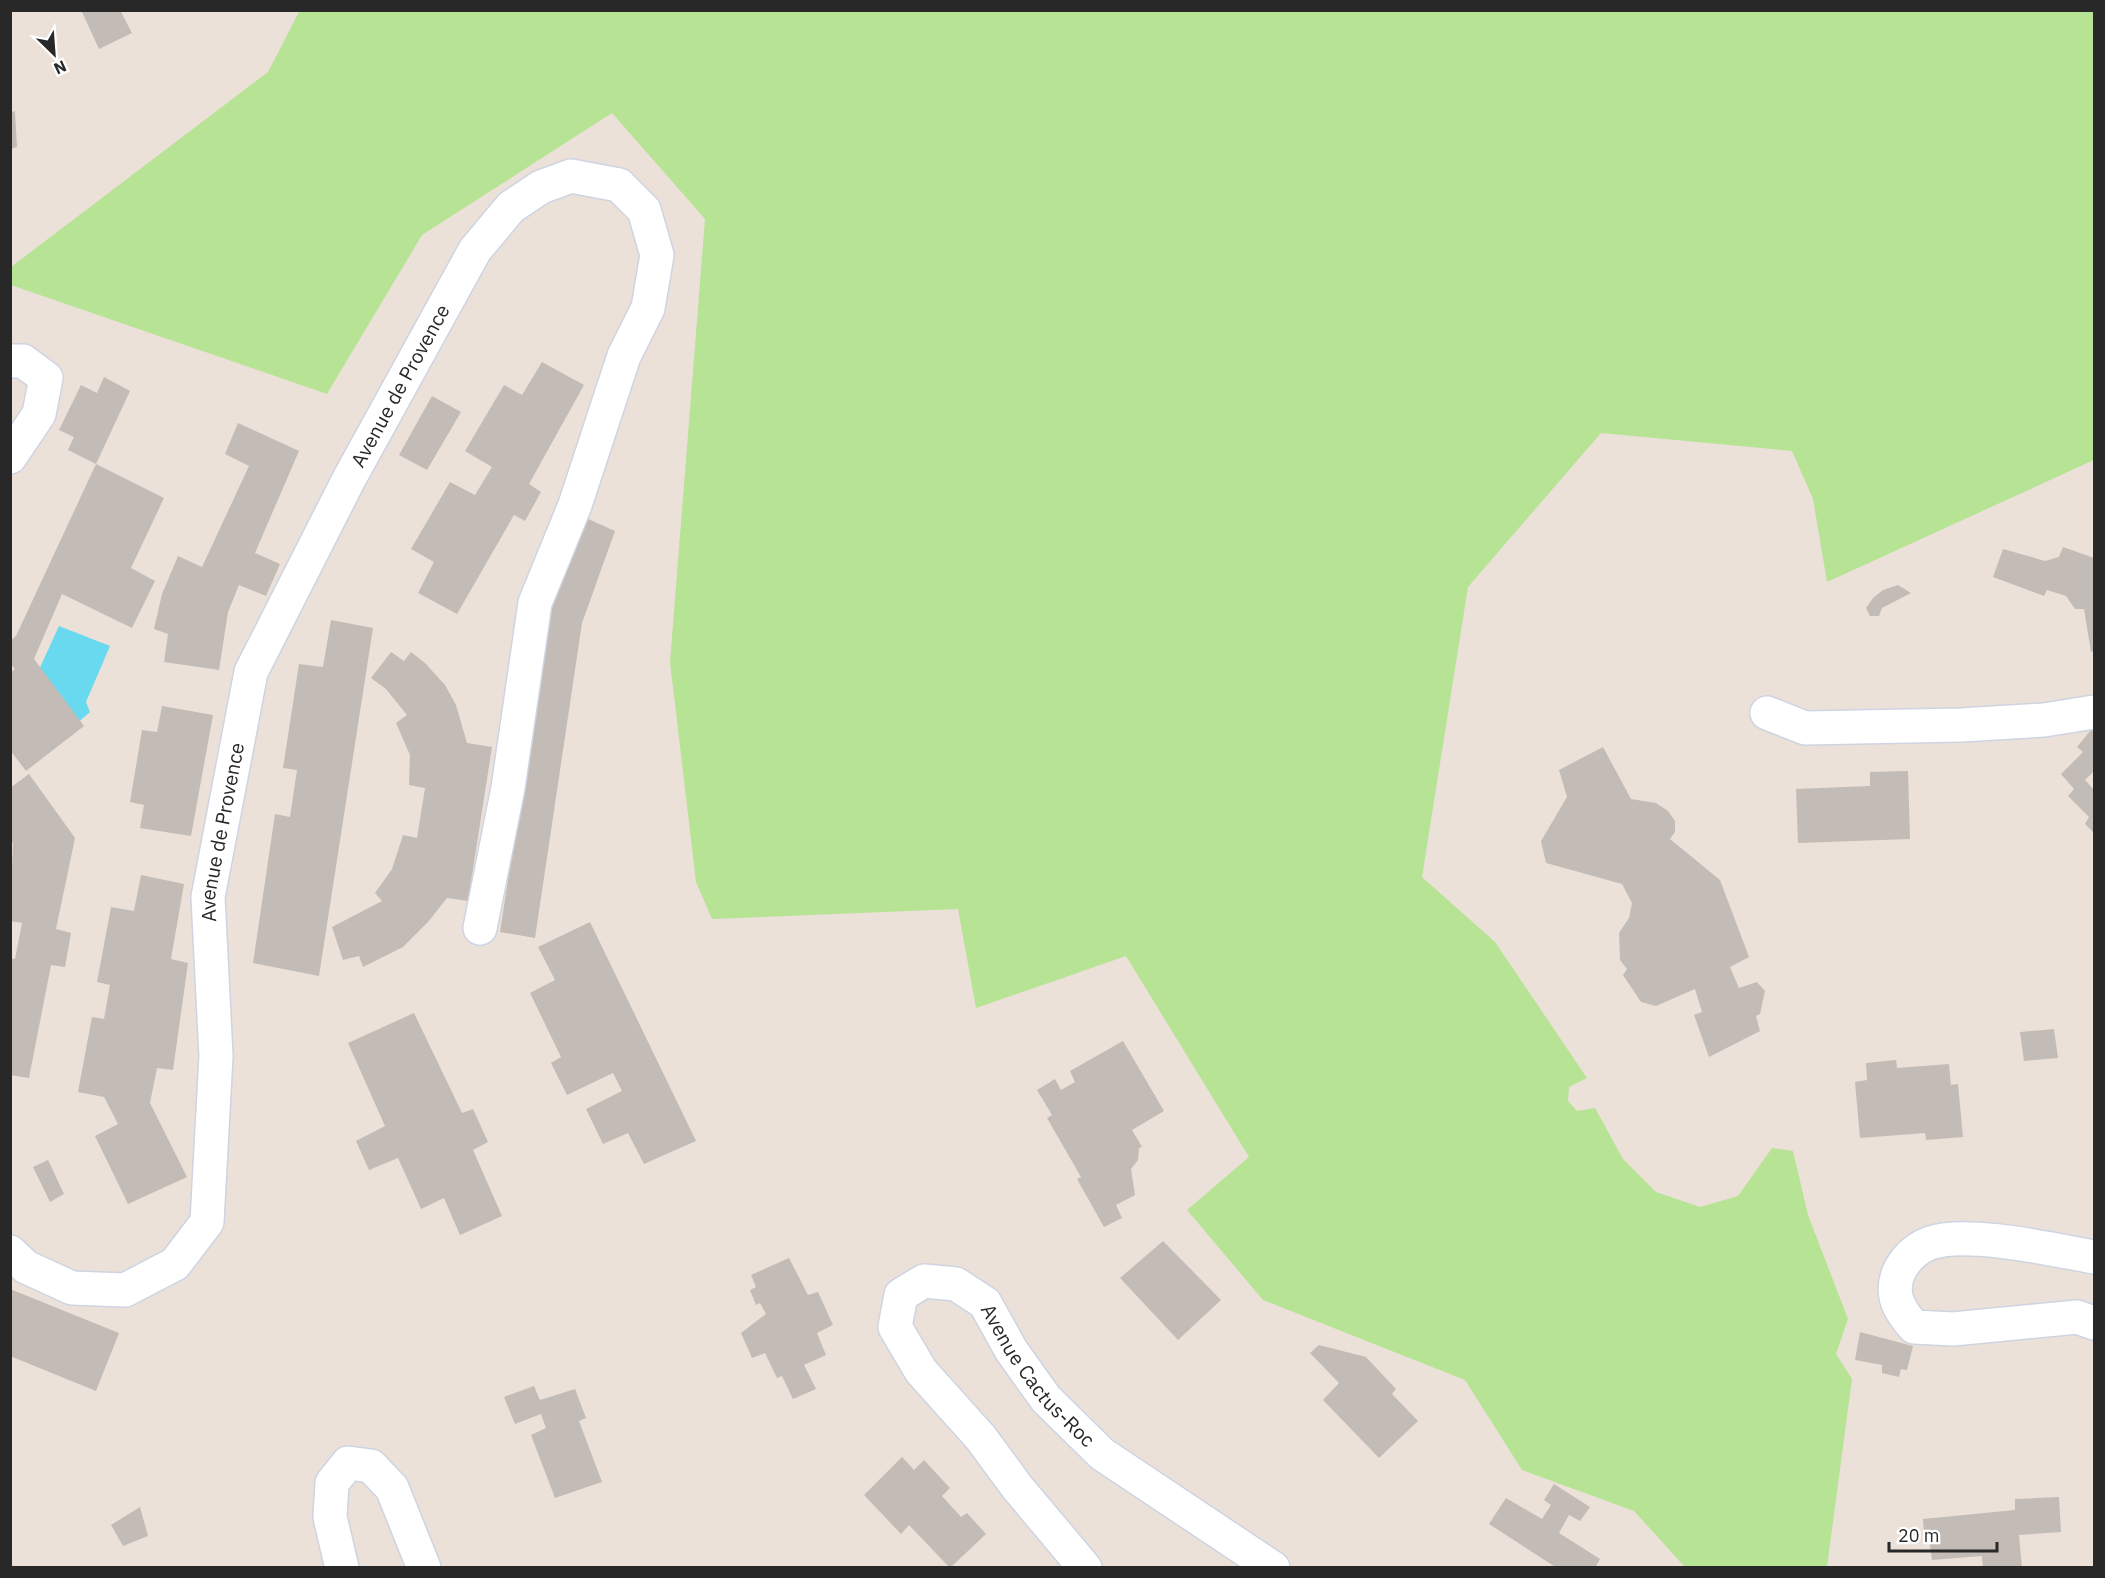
<svg xmlns="http://www.w3.org/2000/svg" width="2105" height="1578" viewBox="0 0 2105 1578" font-family="'IBM Plex Sans',sans-serif">
	<rect width="100%" height="100%" fill="#ebe1d9"/>
	<path fill="#b7e394" d="M300,10L2094,11V460L1827,582L1813,499L1792,451L1601,433L1468,587L1422,877L1495,942L1587,1078L1569,1087L1568,1101L1577,1111L1595,1108L1623,1159L1656,1192L1700,1207L1738,1196L1772,1148L1793,1151L1808,1215L1848,1319L1836,1354L1852,1379L1827,1567H1685L1634,1511L1522,1470L1465,1380L1263,1300L1187,1210L1249,1157L1126,956L976,1008L958,909L712,919L696,882L670,662L705,219L612,113L422,235L327,394L11,285V267L268,72Z"/>
	<path fill="#69d9f0" d="M59,626L110,646L86,702L90,712L75,725L32,685Z"/>
	<path fill="#c3bbb6" d="M81,10H120L132,33L99,49Z
		M15,111L17,147L10,149V113Z
		M542,362L584,385L529,484L541,492L525,521L514,515L457,614L418,593L434,562L411,549L450,482L475,495L492,467L465,451L504,385L522,395Z
		M104,377L130,391L96,464L164,498L131,568L155,581L132,628L62,594L34,659L84,726L26,771L10,750V673L15,669L10,663V641L16,636L96,464L68,450L74,437L59,430L81,385L97,393Z
		M432,396L461,412L427,470L399,455Z
		M238,423L299,451L255,553L280,564L266,596L239,585L228,612L219,670L164,662L168,634L154,629L162,594L178,556L202,567L249,466L225,454Z
		M586,518L615,531L582,623L535,938L500,932L550,607Z
		M2063,547L2094,558V651L2091,652L2084,609H2075L2066,596L2047,590L2044,596L1993,577L2003,549L2045,561L2059,557Z
		M1898,585L1911,593L1882,608L1879,616H1870L1866,608L1873,598L1883,590Z
		M331,620L373,628L319,976L253,963L275,814L290,817L297,770L283,768L299,664L323,667Z
		M391,652L404,661L411,652L425,663L445,685L456,705L467,743L492,747L468,901L447,898L428,922L403,947L363,967L359,956L343,960L332,927L382,901L375,893L392,869L403,835L417,838L425,788L409,785L410,755L396,723L407,715L386,689L371,678Z
		M162,706L213,715L191,836L140,828L144,805L130,802L142,730L157,732Z
		M2094,730V771L2085,780L2094,790V833L2085,824L2089,817L2068,796L2074,789L2061,774L2083,752L2077,747L2090,731Z
		M1603,747L1631,799L1656,803L1668,811L1675,821V832L1670,839L1720,880L1749,957L1730,967L1739,988L1757,982L1765,991L1760,1014L1756,1016L1760,1031L1709,1057L1694,1015L1702,1012L1695,989L1656,1006L1641,1002L1623,975L1627,969L1620,960L1619,933L1629,918L1632,903L1622,884L1546,863L1541,841L1567,797L1559,770Z
		M1908,771L1910,839L1798,843L1796,789L1870,786V772Z
		M29,774L75,838L56,929L71,933L65,967L51,965L29,1078L10,1075V958L15,959L22,923L10,921L13,843L10,840V788Z
		M141,875L184,884L171,959L188,963L173,1070L157,1068L150,1103L187,1177L128,1204L95,1136L118,1124L104,1097L78,1092L92,1017L104,1019L110,985L97,982L111,907L134,911Z
		M590,922L696,1141L644,1164L628,1133L603,1144L586,1109L622,1091L613,1073L567,1095L551,1063L561,1057L530,993L555,980L538,947Z
		M414,1013L462,1113L473,1109L488,1142L473,1150L502,1216L460,1235L444,1198L421,1209L398,1158L369,1170L356,1141L385,1126L348,1043Z
		M2054,1029L2058,1058L2024,1061L2020,1032Z
		M1123,1041L1164,1111L1132,1130L1142,1147L1139,1148L1138,1160L1131,1169L1135,1195L1116,1205L1122,1218L1104,1227L1077,1179L1081,1177L1047,1118L1052,1115L1037,1090L1055,1079L1061,1090L1075,1082L1070,1071Z
		M1896,1060L1897,1068L1949,1064L1951,1085L1958,1084L1963,1137L1926,1140L1925,1133L1860,1138L1855,1082L1867,1080L1866,1063Z
		M48,1160L64,1194L50,1202L33,1167Z
		M1163,1241L1221,1300L1178,1340L1120,1278Z
		M789,1258L808,1295L818,1292L833,1325L817,1333L826,1355L804,1365L816,1389L793,1399L782,1376L777,1378L765,1353L752,1358L741,1333L766,1314L760,1303L756,1305L750,1290L756,1287L751,1275Z
		M10,1289L119,1333L96,1391L10,1356Z
		M1860,1332L1913,1346L1907,1370L1901,1369L1899,1377L1882,1373V1365L1855,1360Z
		M1319,1345L1366,1357L1396,1389L1392,1394L1418,1421L1379,1458L1323,1400L1339,1383L1310,1353Z
		M534,1386L540,1400L575,1389L586,1418L579,1421L602,1482L555,1498L531,1435L546,1428L541,1414L515,1424L504,1397Z
		M902,1457L914,1470L924,1460L950,1488L942,1496L961,1517L967,1513L986,1534L950,1568L909,1525L901,1534L864,1495Z
		M1554,1484L1590,1507L1580,1521L1569,1515L1559,1533L1600,1559L1595,1568H1557L1489,1524L1506,1498L1542,1519L1551,1505L1544,1500Z
		M2059,1497L2061,1532L2019,1535L2022,1568H1983L1982,1556L1932,1560L1929,1538L1924,1539L1923,1519L2015,1510V1499Z
		M140,1507L148,1536L123,1546L111,1525Z"/>
	<g fill="none" stroke-linecap="round" stroke-linejoin="round">
		<g stroke="#ced4e1" stroke-width="36">
			<g id="minor">
				<path d="M10,361H23L46,378L39,414L10,457"/>
				<path d="M1767,713L1805,728L1961,725L2044,720L2094,712"/>
				<path id="s1" d="M10,1252L26,1267L72,1288L125,1290L175,1264L207,1222L216,1056L208,897L251,672L349,479L475,250L511,207L541,187L571,176L619,185L644,210L657,255L648,308L624,356L575,505L535,603L508,788L480,928"/>
				<path d="M2094,1257C2054,1250 1968,1230 1930,1243C1915,1249 1904,1260 1898,1274C1890,1296 1900,1311 1914,1327L1953,1329L2077,1317L2094,1323"/>
				<path d="M342,1568L330,1517L332,1483L348,1463L371,1466L392,1488L424,1568"/>
				<path id="s2" d="M1085,1568L1017,1487L981,1438L921,1371L895,1327L901,1295L924,1281L956,1284L985,1303L1011,1350L1046,1399L1102,1454L1273,1568"/>
			</g>
		</g>
		<use href="#minor" stroke="#fff" stroke-width="33"/>
	</g>
	<g text-anchor="middle" stroke-width="5" stroke-linejoin="round" paint-order="stroke">
		<g font-size="20" fill="#282828" stroke="#fff">
			<text dy="7" stroke="none"><textPath href="#s1" startOffset="1112">Avenue de Provence</textPath></text>
			<text dy="7" stroke="none"><textPath href="#s1" startOffset="626">Avenue de Provence</textPath></text>
			<text dy="7" stroke="none"><textPath href="#s2" startOffset="524">Avenue Cactus-Roc</textPath></text>
		</g>
	</g>
	<rect width="2105" height="1578" fill="none" stroke="#282828" stroke-width="24"/>
	<g transform="translate(54 54) rotate(155)" stroke="#ffffff" stroke-width="4.5" paint-order="stroke">
	<path d="M0-4.5L10 22L0 15L-10 22Z" fill="#282828"/>
	<text y="-9" font-size="16" font-weight="bold" text-anchor="middle" fill="#282828">N</text>
	</g>
	<path d="M1889 1542v9h108v-9" fill="none" stroke="#282828" stroke-width="3"/>
	<text x="1898" y="1542" font-size="18" fill="#282828" stroke="#ffffff" stroke-width="4.5" paint-order="stroke">20 m</text>
</svg>
